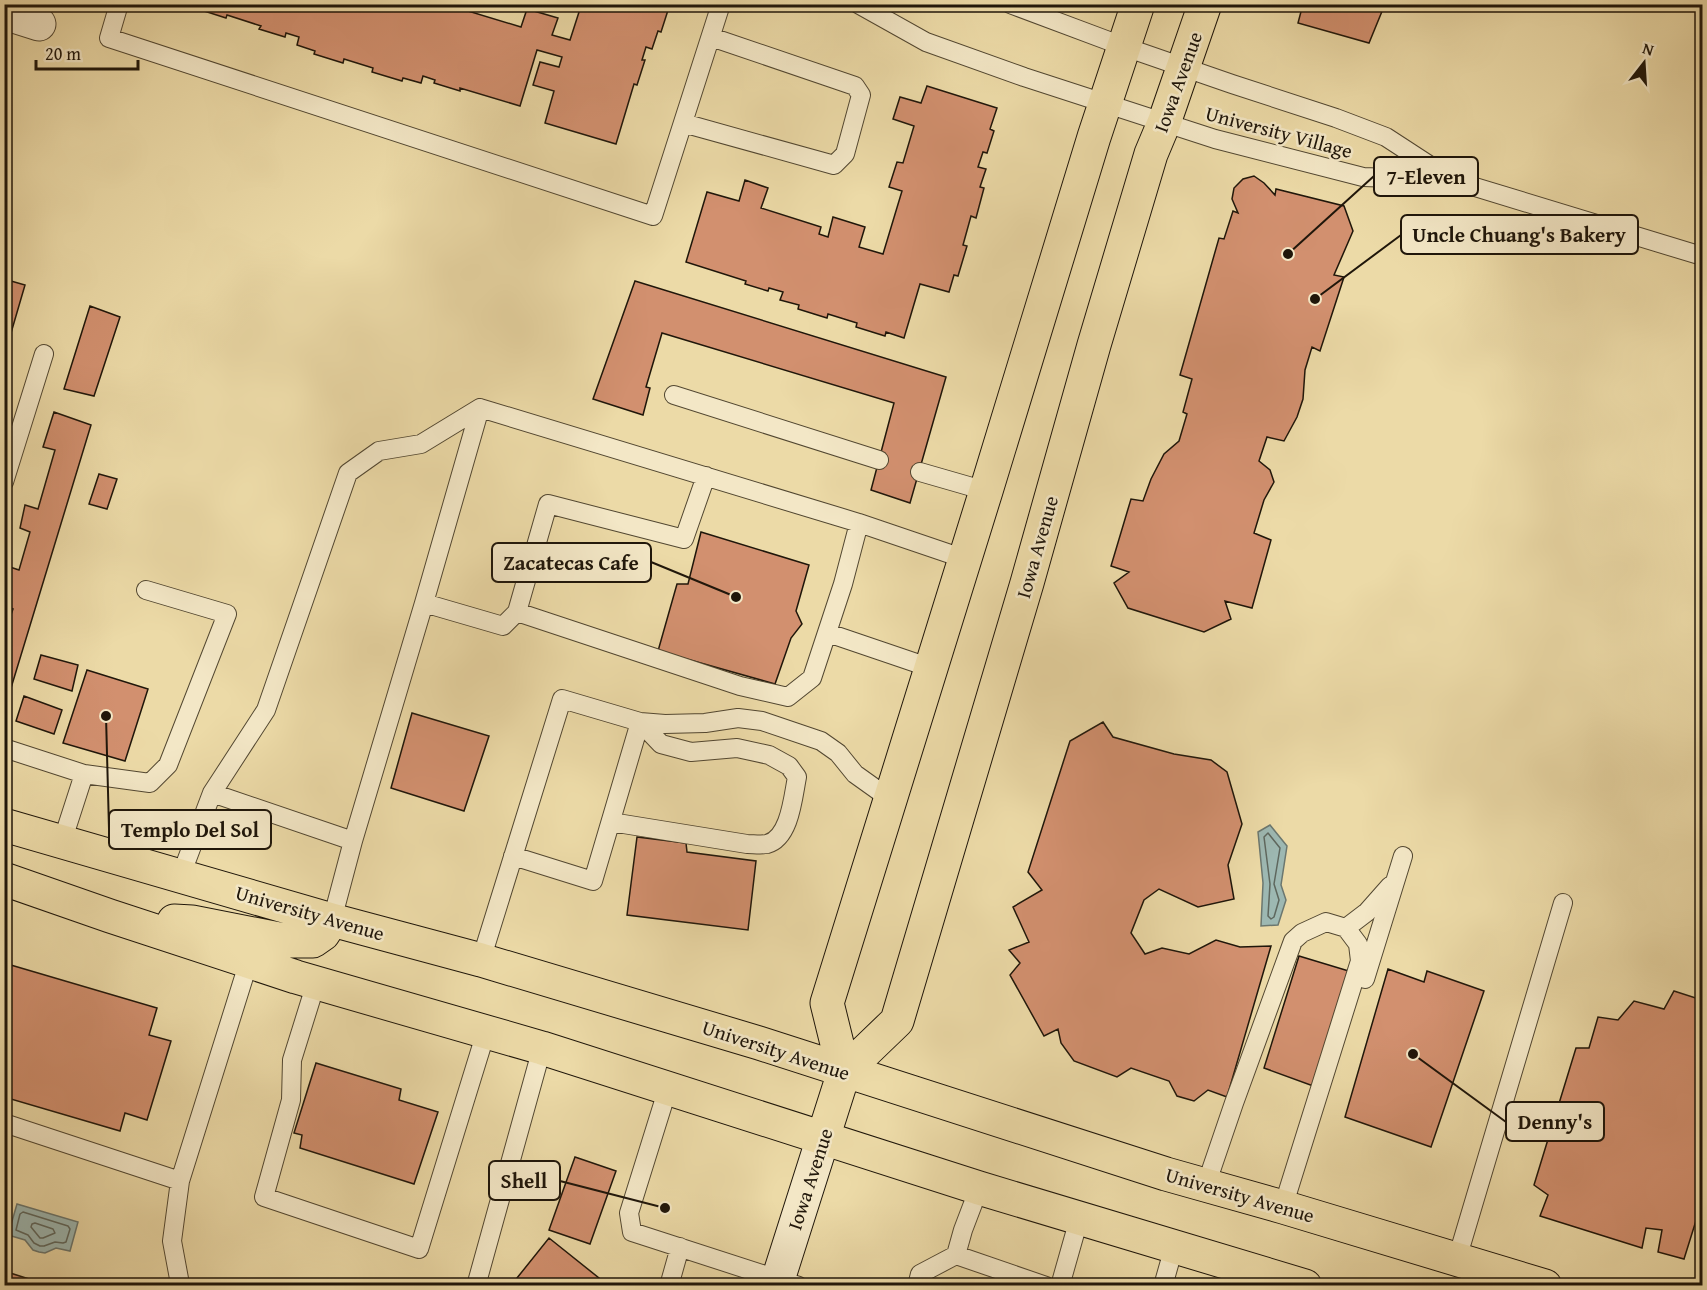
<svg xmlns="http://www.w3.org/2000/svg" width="1707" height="1290" viewBox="0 0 1707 1290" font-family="'Gentium Book Plus',serif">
	<rect width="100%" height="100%" fill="#ecdaa7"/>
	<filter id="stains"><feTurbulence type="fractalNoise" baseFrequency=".00333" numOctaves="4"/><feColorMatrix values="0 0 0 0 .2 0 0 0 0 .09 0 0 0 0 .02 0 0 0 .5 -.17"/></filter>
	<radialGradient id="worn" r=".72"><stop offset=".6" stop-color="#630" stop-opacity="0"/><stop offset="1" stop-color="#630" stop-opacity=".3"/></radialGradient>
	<path fill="#9db8b2" stroke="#6b776f" stroke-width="1.5" d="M1270,825L1287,846L1281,885L1286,900L1278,925L1261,926L1263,883L1258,832Z
		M17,1204L78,1222L70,1251L56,1248L45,1253L39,1252L33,1250L25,1240L8,1235Z"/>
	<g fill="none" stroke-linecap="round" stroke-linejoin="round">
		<path stroke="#5e675e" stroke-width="1.5" d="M1268,833L1280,848L1274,884L1279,900L1274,917L1271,919L1268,916L1270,884L1264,837Z
			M23,1212L68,1226L70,1229L66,1242L63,1243L55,1242L44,1246H40L34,1243L28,1235L16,1230L20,1214Z
			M35,1223L53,1229L55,1233L43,1238H40L31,1227L32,1224Z"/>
	</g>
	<path fill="#d2906f" stroke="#1f160a" stroke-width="1.5" d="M191,4H422L421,6L426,8V4H445L521,27L527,9L558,18L552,35L570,40L580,9L587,11L589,4H670L661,32L658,31L652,49L646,47L642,60H645L637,85L634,84L616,144L545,123L554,91L533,85L540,62L559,67L562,57L537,50L520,106L460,88V91L434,83L435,80L423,76L421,83L403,78L402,81L372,72L373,68L344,59L343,63L314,54L315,51L297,45L299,37L286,33L285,37L259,29L261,26L227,15L226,18L204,11V8Z
		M1303,4H1385L1369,43L1298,23Z
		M927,86L997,108L990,129L994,131L987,153L983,152L978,167L986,169L980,187L984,188L976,218L971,216L963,245L967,246L958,276L954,275L949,292L920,284L904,338L886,332L885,336L856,327L857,323L828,314L827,318L798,309L799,305L780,300L783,292L769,288L768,291L745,284L746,281L686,262L707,192L739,201L745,180L768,188L761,208L821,227L819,234L828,237L833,217L865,227L859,247L883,254L902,191L889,187L897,162L903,163L914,126L893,119L900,97L921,103Z
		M1254,176L1264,183L1275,195L1276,189L1344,206L1353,231L1334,275L1344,277L1320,351L1312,347L1305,370L1303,399L1297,417L1284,441L1267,437L1259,461L1270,470L1274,482L1264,500L1254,533L1271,540L1252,608L1225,601L1231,619L1204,632L1128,608L1114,583L1129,572L1111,566L1131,499L1143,501L1151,479L1164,454L1179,441L1187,414L1183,412L1192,379L1180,375L1219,238L1224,239L1233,211L1238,213L1232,199L1234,188L1243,179Z
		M4,279L25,285L4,357Z
		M635,281L946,377L910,503L871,490L894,403L662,333L646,387L650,388L643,415L593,399Z
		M90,306L120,317L94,396L64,389Z
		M54,412L91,425L4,711V635L13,609L4,605V576L7,566L19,570L30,532L20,528L25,505L38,509L55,450L43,447Z
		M99,474L117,479L107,509L89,504Z
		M701,532L809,565L796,611L802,624L791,638L775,684L658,651L677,584H688Z
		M41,655L78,665L72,691L34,679Z
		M87,670L148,689L125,761L63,743Z
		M24,696L62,710L54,734L16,721Z
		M412,713L489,736L464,811L391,788Z
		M1103,722L1113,737L1174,754L1211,760L1227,772L1242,824L1228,865L1234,899L1198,907L1159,889L1144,900L1131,933L1145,954L1162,948L1189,954L1216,940L1240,947L1271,946L1227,1097L1208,1090L1194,1101L1177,1096L1169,1081L1131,1068L1117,1077L1074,1061L1061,1043L1058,1029L1044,1036L1010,975L1020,963L1009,950L1029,942L1013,907L1042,890L1028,872L1070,741Z
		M637,837L686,843L687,852L756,861L748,930L627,915Z
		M1299,956L1352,972L1316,1087L1264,1068Z
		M4,963L157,1008L149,1035L171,1041L147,1120L125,1113L120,1131L4,1097Z
		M1388,969L1424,982L1427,971L1484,991L1431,1147L1345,1117Z
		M1674,991L1702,1000V1216L1699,1211L1684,1259L1658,1252L1662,1230L1646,1228L1642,1248L1540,1216L1548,1195L1534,1185L1576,1048H1589L1598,1017L1618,1020L1634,1001L1664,1009Z
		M316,1063L401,1089L399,1100L438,1112L414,1184L300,1148L302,1135L294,1133Z
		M575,1157L616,1171L590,1244L549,1230Z
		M549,1238L609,1286H526L517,1278Z
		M4,1271L51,1286H4Z"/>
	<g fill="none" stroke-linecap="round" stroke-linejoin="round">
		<g stroke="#524731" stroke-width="20">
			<path id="lane" d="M119,4L109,38L653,216L721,4
				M858,4L926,42L1024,77L1215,139L1363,177L1452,180L1702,256
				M1010,4L1125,47L1232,84L1336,118L1386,137L1452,180
				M683,123L834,165L845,154L861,95L855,86L711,37
				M674,395L879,460
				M920,472L986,491
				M4,482L44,354
				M424,603L503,626L517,612L548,504L684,539L706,476
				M517,612L740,686L788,697L812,678L843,584L859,523
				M828,633L931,668
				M4,748L84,774
				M611,822L747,844C753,844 761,845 767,844C790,838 793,797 797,777L789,766L769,755L737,748L691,752L661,744L640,722
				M353,841L212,793L266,710L348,473L379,451L421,444L480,408
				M62,842L84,774L150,783L168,765L227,614L146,590
				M513,856L593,881L640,722
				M181,875L212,793
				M332,920L353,841L424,603L480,408L859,523L965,559
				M1346,928L1367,912L1390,886
				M481,960L562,699L640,722L665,724L705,723L738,718L762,721L821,741L838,753L855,774L890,799
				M1365,979L1403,856
				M316,983L292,1060L291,1100L264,1197L419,1249L486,1032
				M668,1088L629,1213L632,1232L799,1286
				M4,1123L180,1181L172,1241L180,1284L182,1286
				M180,1181L249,961
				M1206,1185L1234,1103L1293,941L1302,933L1326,922L1346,928L1358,944L1360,961L1283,1207
				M956,1255L1046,1286
				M1457,1259L1563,903
				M476,1286L542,1048
				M669,1286L680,1247
				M917,1286L920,1274L956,1255L963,1230L979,1188
				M1060,1286L1079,1219
				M1163,1286L1174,1247"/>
		</g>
		<g stroke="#524731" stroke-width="35">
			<path id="street" d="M4,13L39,24"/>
		</g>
		<g stroke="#1f160a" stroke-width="35">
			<path id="secondary" d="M776,1286L823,1138"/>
		</g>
		<g stroke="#1f160a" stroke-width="35">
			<path id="primary" d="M4,825L332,920L481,960L759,1043L1166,1174L1283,1207L1545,1286
				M4,879L110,916L296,977L542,1048L979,1188L1305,1286
				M174,921L192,922L289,941H313L323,934L332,920
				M844,1072L827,1003L986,491L1094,137L1138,4
				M823,1138L844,1072L897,1021L1027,583L1094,345L1151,154L1164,123L1205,4"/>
		</g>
		<use href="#lane" stroke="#f3e7c6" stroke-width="18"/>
		<use href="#street" stroke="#f3e7c6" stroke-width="33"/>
		<use href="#secondary" stroke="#f3e7c6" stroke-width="33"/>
		<use href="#primary" stroke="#ecdaa7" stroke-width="33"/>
	</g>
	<g text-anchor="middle" stroke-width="5" stroke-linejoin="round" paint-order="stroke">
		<g font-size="20" fill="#1f160a" stroke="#f3e7c6">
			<text transform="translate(1178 82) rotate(-70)" y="7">Iowa Avenue</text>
			<text transform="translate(1279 132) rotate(15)" y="7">University Village</text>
			<text transform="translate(1037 547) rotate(-74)" y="7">Iowa Avenue</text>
			<text transform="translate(310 913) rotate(16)" y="7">University Avenue</text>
			<text transform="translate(776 1050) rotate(18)" y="7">University Avenue</text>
			<text transform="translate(810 1179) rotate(-72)" y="7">Iowa Avenue</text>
			<text transform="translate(1240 1195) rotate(16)" y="7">University Avenue</text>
		</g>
	</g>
	<path fill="none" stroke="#1f160a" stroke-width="2" d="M1288 254L1374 176M1315 299L1401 235M736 597L651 562M106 716L109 829M1413 1054L1506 1122M665 1208L560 1181"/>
	<g fill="#1f160a" stroke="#f3e7c6" stroke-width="2">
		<circle cx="1288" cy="254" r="6"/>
		<circle cx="1315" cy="299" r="6"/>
		<circle cx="736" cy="597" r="6"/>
		<circle cx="106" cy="716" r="6"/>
		<circle cx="1413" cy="1054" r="6"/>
		<circle cx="665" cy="1208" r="6"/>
	</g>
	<g fill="#f3e7c6" stroke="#1f160a" stroke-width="2">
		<rect x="1374" y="157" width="104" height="39" rx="6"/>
		<rect x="1401" y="215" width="237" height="39" rx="6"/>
		<rect x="492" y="543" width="159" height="39" rx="6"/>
		<rect x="109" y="810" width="162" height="39" rx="6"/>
		<rect x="1506" y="1102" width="98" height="39" rx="6"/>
		<rect x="489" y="1161" width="71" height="39" rx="6"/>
	</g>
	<g font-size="21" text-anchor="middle" font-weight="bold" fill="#1f160a">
		<text x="1426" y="184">7-Eleven</text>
		<text x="1519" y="242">Uncle Chuang's Bakery</text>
		<text x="571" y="570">Zacatecas Cafe</text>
		<text x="190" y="837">Templo Del Sol</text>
		<text x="1555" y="1129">Denny's</text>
		<text x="524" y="1188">Shell</text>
	</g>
	<rect width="1707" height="1290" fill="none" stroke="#ecdaa7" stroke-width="24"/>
	<rect x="6" y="6" width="1695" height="1278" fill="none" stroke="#1f160a" stroke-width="3"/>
	<rect x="12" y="12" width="1683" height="1266" fill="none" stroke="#1f160a" stroke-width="1.5"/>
	<g transform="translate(1644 63) rotate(17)" stroke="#f3e7c6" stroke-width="4.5" paint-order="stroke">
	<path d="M0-4.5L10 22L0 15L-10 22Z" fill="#1f160a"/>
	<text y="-9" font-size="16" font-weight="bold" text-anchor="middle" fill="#1f160a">N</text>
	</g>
	<path d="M36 60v9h102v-9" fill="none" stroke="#1f160a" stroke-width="3"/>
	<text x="45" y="60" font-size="18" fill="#1f160a" stroke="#f3e7c6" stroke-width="4.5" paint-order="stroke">20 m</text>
	<rect width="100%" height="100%" filter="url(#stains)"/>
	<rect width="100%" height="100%" fill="url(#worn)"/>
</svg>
